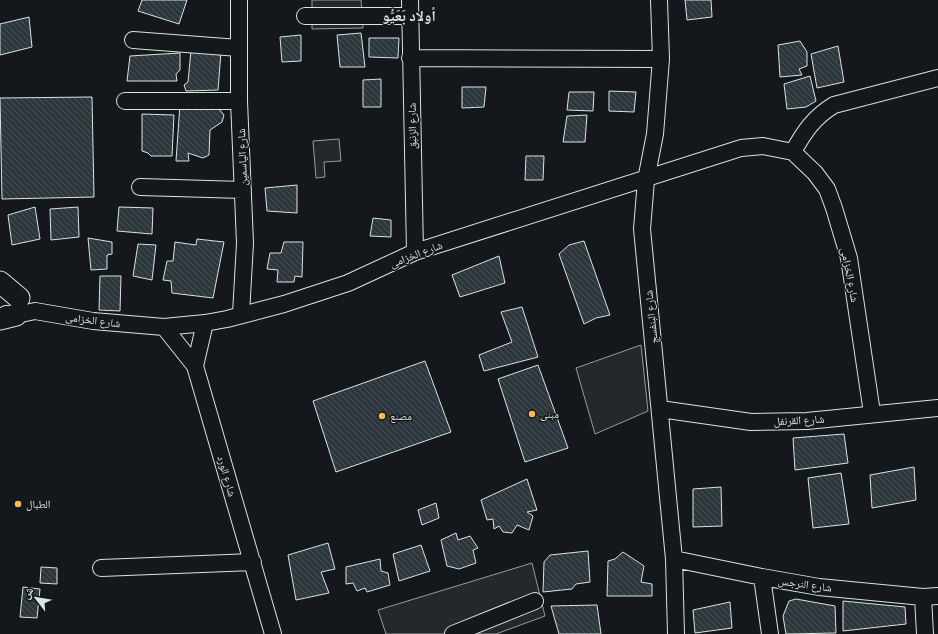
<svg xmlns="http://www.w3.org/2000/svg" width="938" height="634" viewBox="0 0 938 634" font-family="'IBM Plex Sans','Noto Naskh Arabic',sans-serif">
	<defs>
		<pattern id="building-back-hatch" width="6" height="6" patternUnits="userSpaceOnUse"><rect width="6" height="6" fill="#2c363c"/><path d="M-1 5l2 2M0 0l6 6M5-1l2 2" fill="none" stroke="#4a5358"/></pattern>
	</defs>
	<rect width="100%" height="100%" fill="#14181c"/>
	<path fill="#24282b" stroke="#939e99" d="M312,0H361L363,28L312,29Z
		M339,139L341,161L324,162L325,177L316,178L313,141Z
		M641,345L648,411L595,434L576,368Z
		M532,563L545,616L496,634H386L378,610Z"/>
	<path fill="url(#building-back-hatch)" stroke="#d8e6dc" d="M142,0H187L179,24L138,11Z
		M685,0H711L712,17L687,20Z
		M29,17L32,47L0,55V24Z
		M361,33L365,67H340L337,35Z
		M301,35V61L282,62L280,37Z
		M369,38H399L398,58L369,57Z
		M800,41L807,52V66L799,69L802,75L780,77L778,45Z
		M838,46L844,82L817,88L811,54Z
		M191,50L221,52L218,90L186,91L184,85L188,82Z
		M180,53V70L176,74L177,81H127L130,56Z
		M810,76L816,101L806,107L787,109L784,84Z
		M381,79V107H363V80Z
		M462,87H486L484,107L462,108Z
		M609,91L636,92L634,112L609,111Z
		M569,92H594L593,111L567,110Z
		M92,97L94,197L2,199L0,98Z
		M180,104L194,109H219L224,115L222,122L210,130L209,155L203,158L188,153L189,161H176Z
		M142,114L174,115L172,156H151L148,153L142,151Z
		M587,115L585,142H563L567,116Z
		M526,156H544L543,180H525Z
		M297,185V213L267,211L265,188Z
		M35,207L40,239L12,245L8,215Z
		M78,207L79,237L51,240L50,209Z
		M119,207L153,208L152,234L117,231Z
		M373,218L391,220V237L370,236Z
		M88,238L112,242V254L107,255V269L91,270Z
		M197,239L224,242L213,298L172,293L171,281L163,280L167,261H173L175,242L196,245Z
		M584,241L610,315L596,318L584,324L559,254L569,245Z
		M284,242H303L302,277L295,276L294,282H277L278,270L267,269L270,253H281Z
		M138,244L156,245L152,280L133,276Z
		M499,256L505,283L460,297L452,275Z
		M100,276H121L120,311L99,310Z
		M522,307L538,357L484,371L479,355L512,342L501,312Z
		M425,361L451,432L336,472L313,401Z
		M538,365L568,448L525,462L498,379Z
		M844,434L848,463L795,470L793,438Z
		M914,467L916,500L872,508L870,475Z
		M841,473L849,524L813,528L808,478Z
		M527,479L537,510L527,512L533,516L529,530L517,525L512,533L503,532L499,526L494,529L493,519L487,520L481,500Z
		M721,487L722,526L693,527V489Z
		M436,503L439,518L422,525L418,510Z
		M456,533L458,540L470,536L478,548L473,550L476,563L459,569L447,566L441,540Z
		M328,543L335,569L321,572L329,593L296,600L288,555Z
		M421,545L430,571L399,581L393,554Z
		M588,551L590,582L576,584L572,589L543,592L544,562L550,555Z
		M623,552L644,566L641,582L652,584V596H607L608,561L615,559Z
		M380,559L381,571L388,573L390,585L367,592L365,588L357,591L353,583L346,584V567Z
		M41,567L57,568V584L40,583Z
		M23,587L40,589L37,618L20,617Z
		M796,599L835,606L836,633L786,634L783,616L789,601Z
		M843,601L905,607L906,624L843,631Z
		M730,602L732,628L695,633L693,610Z
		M597,605L601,634H559L551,606Z"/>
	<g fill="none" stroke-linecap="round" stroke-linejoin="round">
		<g stroke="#d8e6dc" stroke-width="18">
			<path id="minor" d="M239,0V101L245,243L241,314
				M410,0L415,252
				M659,0L661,59L655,134L646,180L642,229L674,559L676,634
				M305,16H410
				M133,40L239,48
				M410,58L661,59
				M125,101H239
				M793,152C804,132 814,117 834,105L938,78
				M140,187L243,190
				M6,314L16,315L35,311L93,321L164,327L205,323L227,319L284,304L348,283L415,252L741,148L763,146L793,152L815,173L827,189L834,208L849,258L872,413
				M164,327L195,366L273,634
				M195,366L205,323
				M660,409L751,422L807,421L938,408
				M674,559L762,577L819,587L923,597L938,596
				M101,568L253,562
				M762,577L770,634
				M923,597L925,634
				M453,634L535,601"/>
		</g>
		<g stroke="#d8e6dc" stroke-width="23">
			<path id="major" d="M0,282L19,298
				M0,319L16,315"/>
		</g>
		<use href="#minor" stroke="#14181c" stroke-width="16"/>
		<use href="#major" stroke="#14181c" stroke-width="21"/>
	</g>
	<g fill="#ffb74d" stroke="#14181c" stroke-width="1.5">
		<circle cx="532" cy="414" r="4"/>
		<circle cx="382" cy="416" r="4"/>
		<circle cx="18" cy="504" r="4"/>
	</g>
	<g text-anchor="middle" stroke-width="3" stroke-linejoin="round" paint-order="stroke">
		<g font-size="11" fill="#d8e6dc" stroke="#14181c">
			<text transform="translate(412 126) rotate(-91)" y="4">شارع الزنبق</text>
			<text transform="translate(242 157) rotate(-92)" y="4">شارع الياسمين</text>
			<text transform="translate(416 254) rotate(-21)" y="4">شارع الخزامى</text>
			<text transform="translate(850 275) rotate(79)" y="4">شارع الخزامى</text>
			<text transform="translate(651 317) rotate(-96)" y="4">شارع البنفسج</text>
			<text transform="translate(93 320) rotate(7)" y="4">شارع الخزامى</text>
			<text transform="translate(799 420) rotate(-3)" y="4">شارع القرنفل</text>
			<text transform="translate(227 476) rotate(74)" y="4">شارع الورد</text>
			<text transform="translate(805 584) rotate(8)" y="4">شارع النرجس</text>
		</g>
		<g font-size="11" fill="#d8e6dc" stroke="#14181c" text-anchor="start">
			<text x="540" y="418">مبنى</text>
			<text x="390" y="420">مصنع</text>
			<text x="26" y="508">الطبال</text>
		</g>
		<g font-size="15" font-weight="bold" fill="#d8e6dc" stroke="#14181c">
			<text x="409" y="21">أولاد بَعَيُّو</text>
		</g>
	</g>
	<g transform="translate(36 598) rotate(301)" stroke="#14181c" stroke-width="3" paint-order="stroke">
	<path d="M0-3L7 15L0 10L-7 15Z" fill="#d8e6dc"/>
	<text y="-6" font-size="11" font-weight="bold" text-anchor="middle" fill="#d8e6dc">ش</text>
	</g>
</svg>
